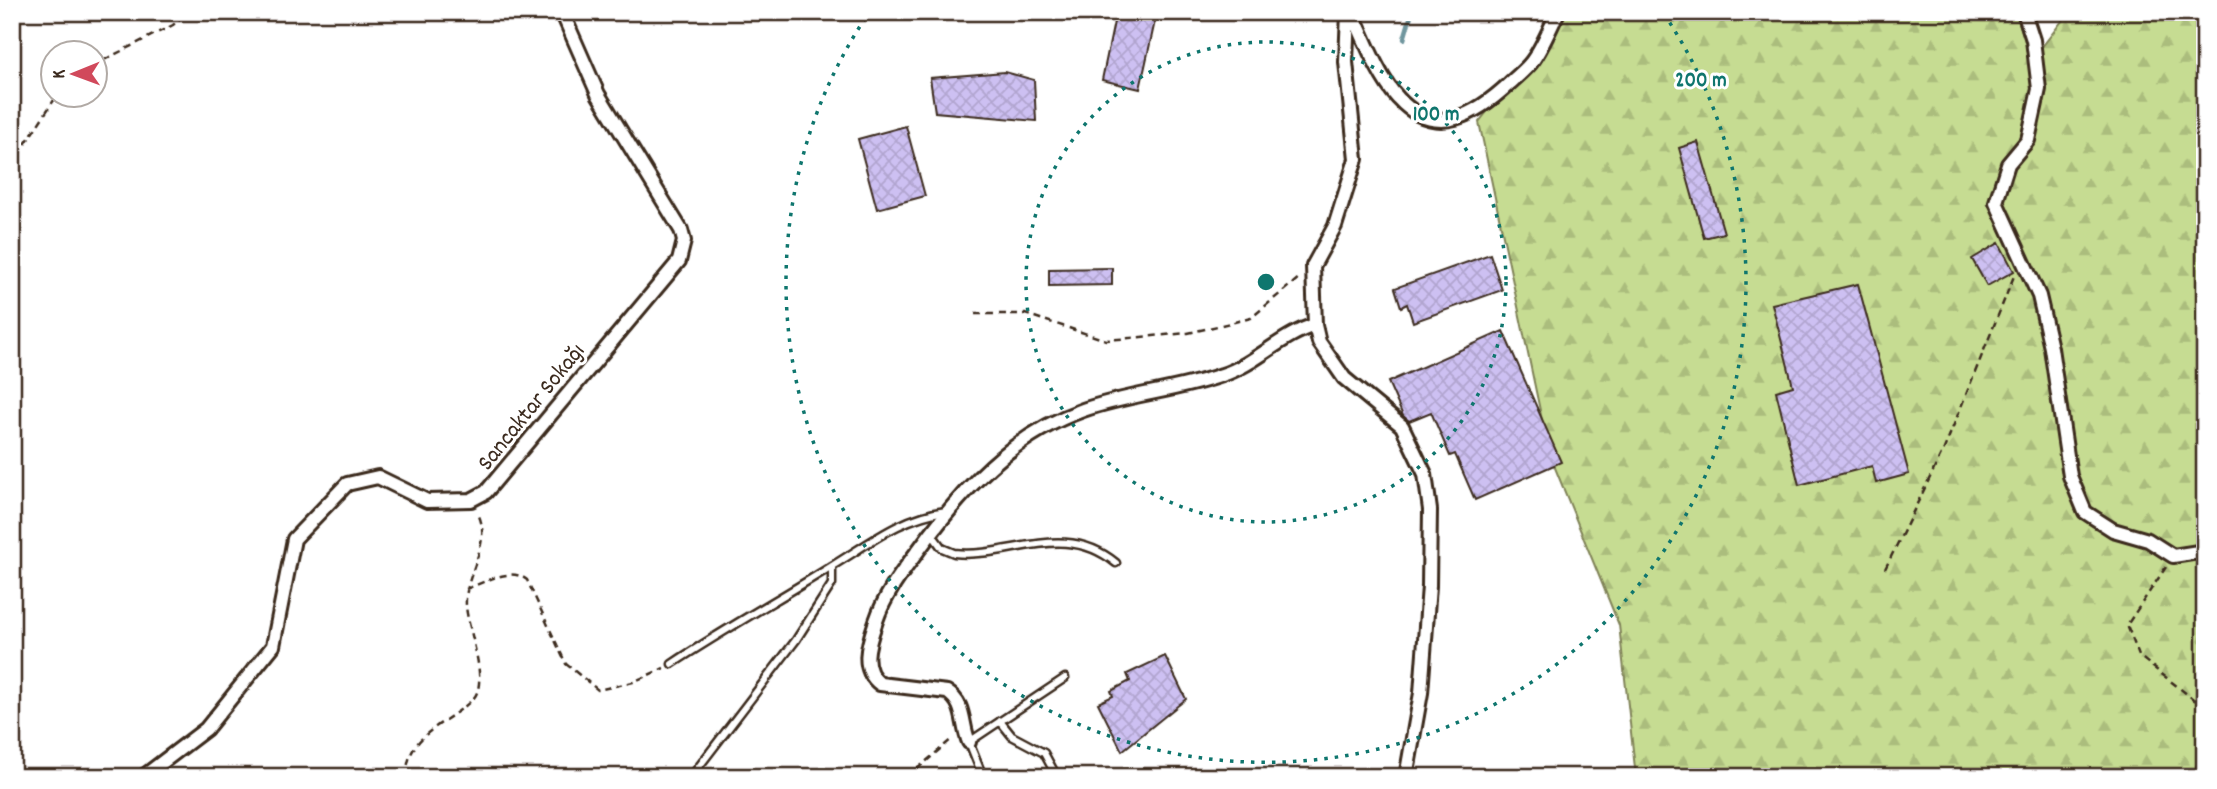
<svg xmlns="http://www.w3.org/2000/svg" width="2217" height="789" viewBox="0 0 2217 789" font-family="Dekko,sans-serif">
	<defs>
		<pattern id="forest-firs" width="22" height="20" patternUnits="userSpaceOnUse" patternTransform="scale(1.75)"><rect width="22" height="20" fill="#c6dc92"/><path d="M5 1l3.5 6h-7zM16 11l3.5 6h-7z" fill="#abbd7d"/></pattern>
		<pattern id="building-cross-hatch" width="8" height="8" patternUnits="userSpaceOnUse" patternTransform="scale(1.75)"><rect width="8" height="8" fill="#cdc0f2"/><path d="M0 0l8 8M0 8l8-8" fill="none" stroke="#b1a5cf"/></pattern>
	</defs>
	<rect width="100%" height="100%" fill="#fff"/>
	<filter id="ink" filterUnits="userSpaceOnUse"><feTurbulence type="fractalNoise" baseFrequency=".0143" numOctaves="2"/><feDisplacementMap in="SourceGraphic" scale="14" xChannelSelector="R" yChannelSelector="G"/><feConvolveMatrix kernelMatrix="1 2 1 2 8 2 1 2 1" color-interpolation-filters="sRGB"/></filter>
	<g filter="url(#ink)">
		<path fill="url(#forest-firs)" stroke="#808358" stroke-width="2" d="M1566,12H2016L2031,61L2069,12H2205V777H1636L1619,625L1549,453L1479,122Z"/>
		<g fill="none" stroke-linecap="round" stroke-linejoin="round">
			<path stroke="#6f969e" stroke-width="4.5" d="M1404,39L1412,12"/>
		</g>
		<path fill="url(#building-cross-hatch)" stroke="#3b2a1e" stroke-width="2" d="M1116,12H1157L1140,89L1102,80Z
			M1005,72L1034,80L1036,121L935,112L930,78Z
			M906,126L925,196L877,209L858,139Z
			M1698,142L1724,233L1704,238L1679,148Z
			M1999,243L2014,271L1987,286L1972,259Z
			M1490,254L1502,290L1413,322L1407,304L1401,307L1395,288Z
			M1112,268V285L1049,286V269Z
			M1858,284L1909,474L1876,483L1872,466L1799,485L1776,391L1793,386L1772,304Z
			M1503,331L1561,462L1475,500L1455,454L1450,456L1431,412L1409,421L1403,416L1388,382Z
			M1165,656L1186,699L1122,751L1098,703L1113,696L1111,691L1130,681L1127,674Z"/>
		<g fill="none" stroke-linecap="round" stroke-linejoin="round">
			<g stroke="#3b2a1e" stroke-width="11">
				<path id="lane" d="M931,533L942,548L954,553C1010,559 1064,520 1116,563
					M672,664C725,629 779,599 832,566C870,543 901,517 946,511
					M1000,721L1012,736L1044,753L1057,777
					M691,777L796,640L832,584V566
					M983,777L969,742L1065,678"/>
			</g>
			<g stroke="#3b2a1e" stroke-width="18">
				<path id="street" d="M1348,12L1346,62L1356,159L1335,226L1313,266L1315,325L1319,342L1344,378L1402,426L1425,474L1430,510L1429,586L1421,693L1406,777
					M1352,12C1364,38 1379,78 1398,98C1436,140 1477,114 1510,83C1517,76 1527,69 1533,60C1543,46 1550,28 1558,12
					M2024,12L2033,40L2039,89L2028,140L2008,164L1996,202L2039,296L2051,348L2070,476L2085,512L2113,530L2148,540L2173,556L2205,551
					M969,742C961,724 966,704 947,692L880,684C859,668 869,642 876,621C885,594 903,571 920,548C963,489 1012,435 1083,410C1128,394 1177,391 1222,375C1256,364 1281,335 1315,325
					M143,777L206,729L273,646L294,539L347,484L378,477L427,501L471,500L486,492L679,261L684,241L681,230L598,94L562,12"/>
			</g>
			<path stroke="#3b2a1e" stroke-width="2.5" stroke-dasharray="7 5" stroke-linecap="butt" d="M94,65L173,25L187,12
				M12,164L58,94
				M975,314H1025L1106,340L1188,333L1251,318L1300,277
				M2166,567L2127,625L2139,656L2202,706L2201,763L2184,777
				M1885,569L1944,449L2014,276
				M466,589C484,583 510,566 527,580L566,664L598,690L633,682L664,668
				M407,777C405,734 448,724 473,699C490,681 467,628 466,605C464,574 494,542 477,512
				M908,777L953,738"/>
			<use href="#lane" stroke="#fff" stroke-width="6"/>
			<use href="#street" stroke="#fff" stroke-width="12"/>
		</g>
	</g>
	<g fill="none" stroke="#0f766e" stroke-width="3.5" stroke-dasharray="3.5 7">
		<circle cx="1266" cy="282" r="240"/>
		<path d="M1664 14A480 480 0 1 1 868 14"/>
	</g>
	<g text-anchor="middle" stroke-width="6" stroke-linejoin="round" paint-order="stroke">
		<g font-size="24" fill="#3b2a1e" stroke="#fff">
			<text transform="translate(530 406) rotate(-51)" y="8">Sancaktar Sokağı</text>
		</g>
	</g>
	<circle cx="1266" cy="282" r="10" fill="#0f766e" stroke="#fff" stroke-width="3.5"/>
	<g font-size="21" text-anchor="middle" font-weight="bold" fill="#0f766e" stroke="#fff" stroke-width="6" stroke-linejoin="round" paint-order="stroke">
		<text x="1701" y="86">200 m</text>
		<text x="1436" y="120">100 m</text>
	</g>
	<rect width="2217" height="789" fill="none" stroke="#fff" stroke-width="42"/>
	<rect x="21" y="21" width="2175" height="747" fill="none" stroke="#3b2a1e" stroke-width="2.5" filter="url(#ink)"/>
	<g transform="translate(74 74) rotate(269)"><circle r="33" fill="#ffffff" stroke="#b1aaa5" stroke-width="2"/>
	<path d="M0-5L12 26L0 18L-12 26Z" fill="#d1495b"/>
	<text y="-10" font-size="19" font-weight="bold" text-anchor="middle" fill="#3b2a1e">K</text>
	</g>
</svg>
